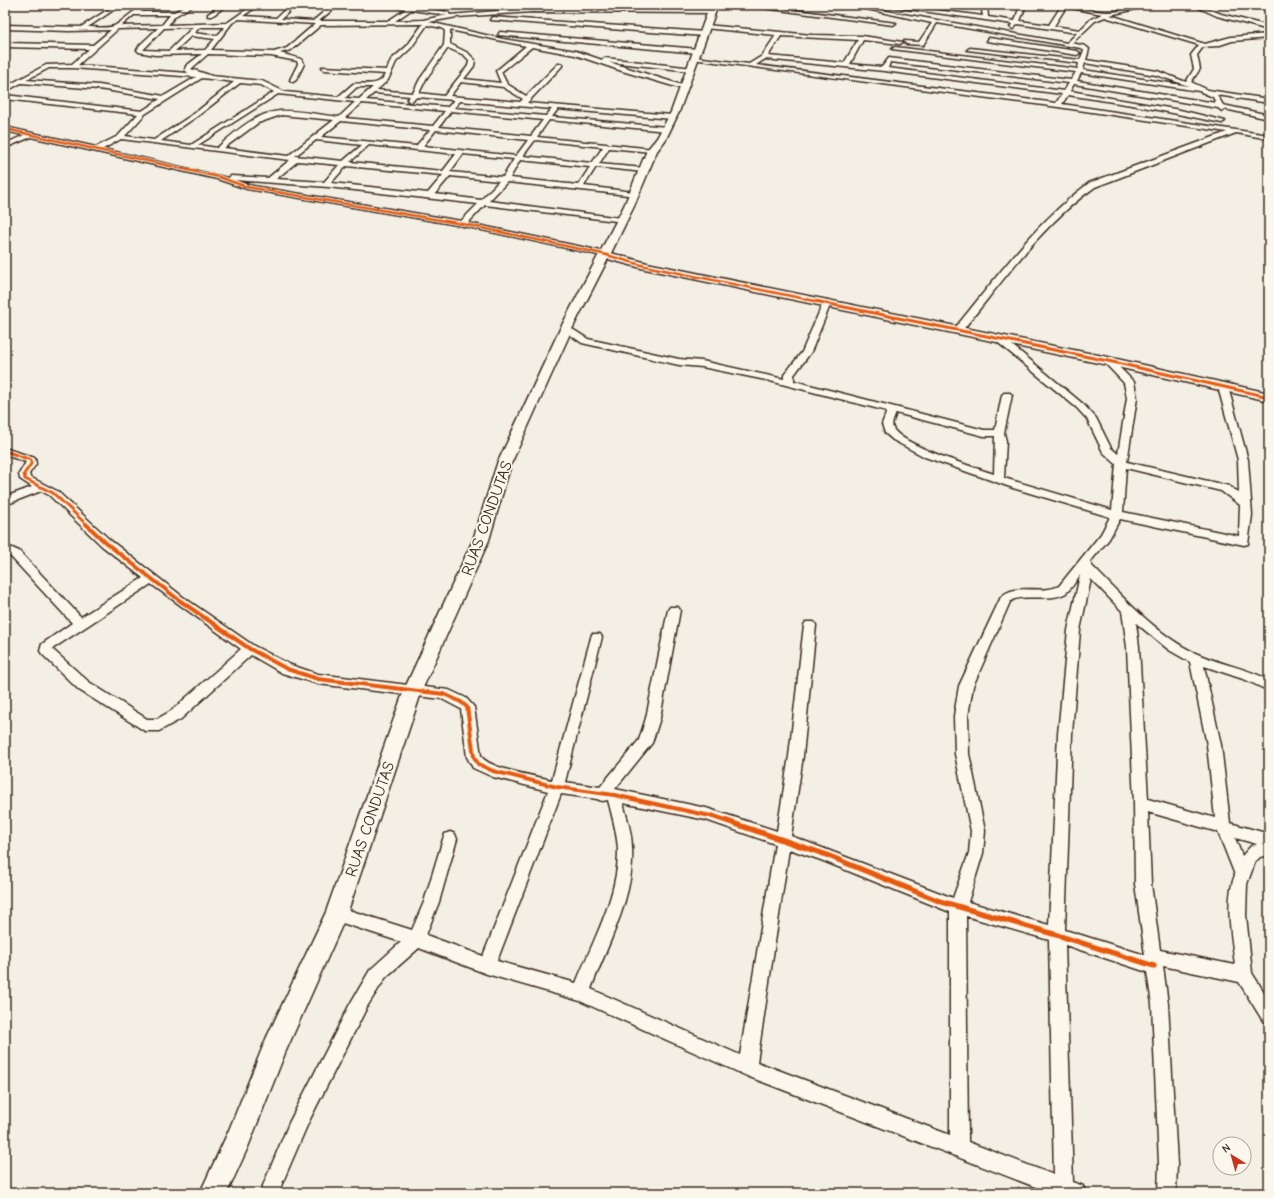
<svg xmlns="http://www.w3.org/2000/svg" width="1274" height="1198" viewBox="0 0 1274 1198" font-family="'Comic Neue',sans-serif">
	<rect width="100%" height="100%" fill="#f3efe4"/>
	<filter id="ink" filterUnits="userSpaceOnUse"><feTurbulence type="fractalNoise" baseFrequency=".025" numOctaves="2"/><feDisplacementMap in="SourceGraphic" scale="8" xChannelSelector="R" yChannelSelector="G"/><feConvolveMatrix kernelMatrix="1 2 1 2 8 2 1 2 1" color-interpolation-filters="sRGB"/></filter>
	<g filter="url(#ink)">
		<g fill="none" stroke-linecap="round" stroke-linejoin="round">
			<g stroke="#3b2a1e" stroke-width="3">
				<path id="street" d="M115,5H121L88,27C96,27 110,29 116,25C129,17 136,5 154,5L140,12H174L187,5H194L175,16L168,25L227,23L253,5H259L243,16L276,18L290,5H296L281,19L313,21L332,5H338L319,21H388L406,9L390,5H402L448,12L450,15L531,8L712,9L715,11L712,13L531,12L457,17L429,22L503,39L576,51L602,60L605,58L693,68L691,71L609,62L685,86L686,87L683,89L622,71L575,55L532,47L501,72L507,84L526,96L558,64H562V66L527,103L672,115L675,117L672,119L558,109L552,117L667,127L670,129L667,131L549,120L537,137L654,149L655,150L652,152L609,148L599,164L644,168L647,170L644,172L596,167L584,186L634,192H637V196L507,182L489,201L621,218H624V222L485,205L468,223L606,252V256H603L463,226L247,189L217,179L31,137L5,148V144L24,135L5,131V127L96,147L118,136L138,114L5,99V95L142,111L160,99L99,89L21,83L5,92V87L46,65L72,64L89,49L5,47V43L93,45L111,30L69,31L5,29V25L81,27ZM411,10L447,15L423,20L395,21ZM134,15H170L162,25L121,26ZM239,19L315,24L287,48L274,52L211,50L232,23ZM423,24L407,46L391,60L387,70L322,67L324,70L385,74C380,88 365,82 353,84L338,97L285,92L262,81L212,76L191,69L208,54L271,56L297,61L298,64L290,80L293,82L296,80L304,64L301,59L280,53L291,50L321,25ZM427,25L442,28L445,31L444,45L420,79L413,93L377,90L388,80L396,62L411,48ZM193,27L169,51L143,50L164,28ZM200,27H225L217,36L194,33ZM158,28L140,45L137,50L139,52L155,55L202,54L186,66L185,70L188,73L78,65L118,29ZM450,30L526,46L496,71L501,83L464,79L474,66L475,60L468,53L450,44ZM191,36L215,39L205,50L175,51ZM448,48L464,55L469,60L468,66L444,96L419,93L426,79ZM49,68H73L196,77L164,96L99,85L26,80ZM202,78L234,82L195,113L154,140L125,136L145,114ZM461,82L503,87L523,99L520,102L450,96ZM240,83L261,85L274,92L191,145L161,141L199,115ZM357,87H373L359,99L345,98ZM374,93L410,96L407,100L410,102L417,97L454,100L448,107L366,100ZM278,94L355,102L339,117C320,115 299,110 280,111C255,113 235,132 217,148L198,145ZM460,101L552,109L546,116L454,108ZM362,103L445,111L433,126L345,118ZM451,111L543,120L531,136L439,127ZM281,115L334,120L288,156L224,148L258,123ZM341,121L430,130L416,146L321,137ZM436,130L528,140L516,156L423,146ZM121,139L290,160L268,178L231,176L228,178L103,149ZM316,140L362,145L343,161L295,156ZM535,140L603,147L592,163L523,156ZM369,145L456,154L443,171L350,162ZM463,154L514,159L503,177L450,172ZM520,160L590,167L578,185L510,178ZM298,161L339,165L324,182L276,179ZM346,166L443,175L428,193L331,183ZM450,176L499,181L481,200L435,194ZM235,180L328,187L478,204L461,221L248,185Z
					M221,5H227L212,16H208V14Z
					M740,5H756L896,23L893,25Z
					M848,5H858L897,13L1067,43L1077,33L1018,24L1013,29L1010,27L1013,24L881,5H896L983,16L981,5H987L988,17L1015,21L1020,5H1026L1020,21L1049,25L1062,5C1078,5 1091,11 1106,12C1120,13 1137,5 1153,5L1110,15L1205,44L1231,37L1269,34V38L1232,41L1217,46L1203,47L1197,55L1200,69L1191,82L1208,90L1269,99V103L1217,95L1223,105L1269,115V119L1225,109L1222,111L1218,108L1074,84L1070,91L1180,110L1225,121L1222,123L1138,106L1068,95L1062,104L1269,135V139L1236,133L1095,187C1040,226 1003,281 961,332H955V328C997,277 1035,223 1089,183L1227,132L1058,107L692,59L695,57L749,64L762,56L776,35L704,28L706,25L812,35L862,36L903,42L900,44L863,40L850,64L882,67L889,58L1071,80L1076,72L892,49L895,47L1078,69L1079,63L967,50L970,48L1080,60L1084,50L1081,48L937,23L923,45L906,44L904,41L919,42L932,23ZM1066,7L1102,14L1091,19L1080,30L1054,26ZM1105,17L1199,45L1191,55L1194,69L1186,82L1157,71L1086,60L1089,49L1085,46L1072,43L1095,21ZM781,36L858,40L844,63L768,56ZM765,59L884,71L1062,94L1056,103L756,65ZM890,62L1069,83L1064,91L888,68ZM1085,63L1156,75L1189,86L1083,70ZM1081,73L1199,91L1213,97L1216,103L1077,81Z
					M1192,5H1199L1221,14L1269,26V30L1217,16Z
					M492,17L704,32L707,34L704,36L490,20Z
					M500,32L698,49L701,51L698,53L498,35Z
					M989,38L1077,51L1080,53L1077,55L987,41Z
					M827,300L831,303L811,352L794,375V381L984,430H995L1002,395L1004,393H1010L1012,395L1004,433L1006,441L1004,478L1112,510L1116,464L1103,452L1087,419L1077,408L995,340V336H1001L1083,404L1096,418L1111,448L1118,454L1127,398L1124,383L1103,361L1108,358L1111,359L1134,382L1137,398L1127,462L1229,486L1239,493L1238,460L1218,387L1223,384L1228,387L1248,460L1252,515L1248,544L1244,545L1120,519L1109,539L1090,562L1092,566C1122,596 1160,639 1200,655C1223,665 1247,668 1269,680V691L1246,680L1204,666L1221,745L1230,823L1269,834V855L1260,857L1255,862L1247,884L1246,915L1252,973L1269,1000V1023L1263,1021L1239,982L1163,966L1168,1004L1177,1164L1176,1193H1158L1159,1164L1152,1004L1147,972L1065,945L1073,1182L1083,1186L1085,1193H1051L747,1076L580,1001L487,974L419,948L386,977L368,1005L309,1121L278,1193H260L289,1123L350,1004L370,970L401,942L330,919L328,914L330,909L336,906L412,930L424,902L443,839L445,834L450,832L455,834L457,839L439,902L426,935L483,956L548,791L493,777L473,768L467,757L461,709L442,699L318,684L282,673L251,655L181,719L159,731H145L79,690L42,654L40,651L42,644L72,623L11,557L5,554V545L19,551L81,617L143,578L102,546L49,495L41,491L5,505V497L32,487L20,479L19,474L26,462L5,455V448L35,458L36,464L29,474L30,477L57,491L110,540L183,597L254,646L291,665L318,674L449,690L466,698L474,707L481,756C488,769 537,776 552,780L592,634H600L602,637L565,782L600,787L639,740L646,718L668,610L670,607H678L680,610L660,718L652,743L615,789L706,808L777,831L789,756L804,625L806,622H814L816,625L803,756L791,836L953,898L969,853L971,831L955,754L954,716L959,686L1001,597C1015,582 1042,595 1059,586L1101,534L1110,517L1013,488L925,457L893,440L885,433L882,424L887,411L766,380L702,367L679,365L582,343L562,329L566,326L569,327L588,339L679,359L702,361L784,379V375L802,352L823,303ZM896,413L984,436H995L994,474C973,467 907,447 894,430C890,425 894,419 896,413ZM1126,468L1221,491L1240,505L1239,536L1123,512ZM1080,575L1068,630L1058,734L1049,925L968,902L983,853L985,831L969,754L968,716L973,686L1010,602C1020,592 1050,603 1066,593C1071,589 1076,581 1080,575ZM1091,579L1122,611L1127,647L1134,803L1135,884L1145,955L1065,930L1072,734L1080,630ZM151,584L241,649L171,711L157,719H147L89,682L52,649ZM1136,623L1169,650L1190,662L1207,745L1215,818L1148,799L1139,647ZM561,794L597,799L602,801L608,800C612,816 617,832 618,849C619,895 593,941 576,983L497,961ZM623,803L706,820L775,844L740,1055L591,989C607,945 635,896 632,848C632,833 627,818 623,803ZM1148,812L1218,832L1235,875C1224,902 1232,937 1235,965L1160,950L1151,884ZM1235,838L1257,844L1251,846L1242,856ZM789,849L821,860L950,912V1135L757,1062ZM966,916L1049,940L1054,1175L968,1142Z"/>
			</g>
			<g stroke="#3b2a1e" stroke-width="3">
				<path id="secondary" d="M710,5H718L679,112L666,139L657,151L634,206L611,253L647,263L1108,357L1269,393V401L1108,365L645,269L608,259L572,329L511,464L489,540L422,690L347,914L285,1053L248,1147L227,1193H200L229,1130L266,1039L326,912L404,690L473,540L497,464L560,329L624,206L647,150L657,138L671,112Z"/>
			</g>
			<use href="#street" fill="#fbf7ec" fill-rule="evenodd"/>
			<use href="#secondary" fill="#fbf7ec" fill-rule="evenodd"/>
			<g stroke="#fbf7ec" stroke-width="3">
				<path id="cycleway-far4" d="M5,129L15,131"/>
			</g>
			<g stroke="#fbf7ec" stroke-width="4">
				<path id="cycleway-far3" d="M10,130L219,177L247,187L463,224L603,254L645,266L820,302"/>
			</g>
			<g stroke="#fbf7ec" stroke-width="5">
				<path id="cycleway-far2" d="M815,301L1108,361L1269,397
					M5,451L31,460V464L24,474L25,479L53,493L87,525"/>
			</g>
			<g stroke="#fbf7ec" stroke-width="6">
				<path id="cycleway-far1" d="M86,524L106,543L179,600L250,649L287,669L318,679L444,694L461,702L467,707L474,757L478,764L493,771L557,787L614,795L715,817"/>
			</g>
			<g stroke="#fbf7ec" stroke-width="8">
				<path id="cycleway" d="M712,816L824,854L939,901L1057,935L1154,966"/>
			</g>
			<use href="#cycleway-far4" stroke="#e8590c" stroke-width="2"/>
			<use href="#cycleway-far3" stroke="#e8590c" stroke-width="2.5"/>
			<use href="#cycleway-far2" stroke="#e8590c" stroke-width="3"/>
			<use href="#cycleway-far1" stroke="#e8590c" stroke-width="4"/>
			<use href="#cycleway" stroke="#e8590c" stroke-width="5.5"/>
		</g>
	</g>
	<g text-anchor="middle" stroke-width="3.5" stroke-linejoin="round" paint-order="stroke">
		<g font-size="16" fill="#3b2a1e" stroke="#fbf7ec">
			<text transform="translate(486 518) rotate(-70)" y="6">RUAS CONDUTAS</text>
			<text transform="translate(369 819) rotate(-71)" y="6">RUAS CONDUTAS</text>
		</g>
	</g>
	<rect width="1274" height="1198" fill="none" stroke="#fbf7ec" stroke-width="20"/>
	<rect x="10" y="10" width="1254" height="1178" fill="none" stroke="#3b2a1e" stroke-width="1.5" filter="url(#ink)"/>
	<g transform="translate(1232 1156) rotate(323)"><circle r="19" fill="#fbf7ec" stroke="#aea59a"/>
	<path d="M0-3L7 15L0 10L-7 15Z" fill="#c8321e"/>
	<text y="-6" font-size="11" font-weight="bold" text-anchor="middle" fill="#3b2a1e">N</text>
	</g>
</svg>
